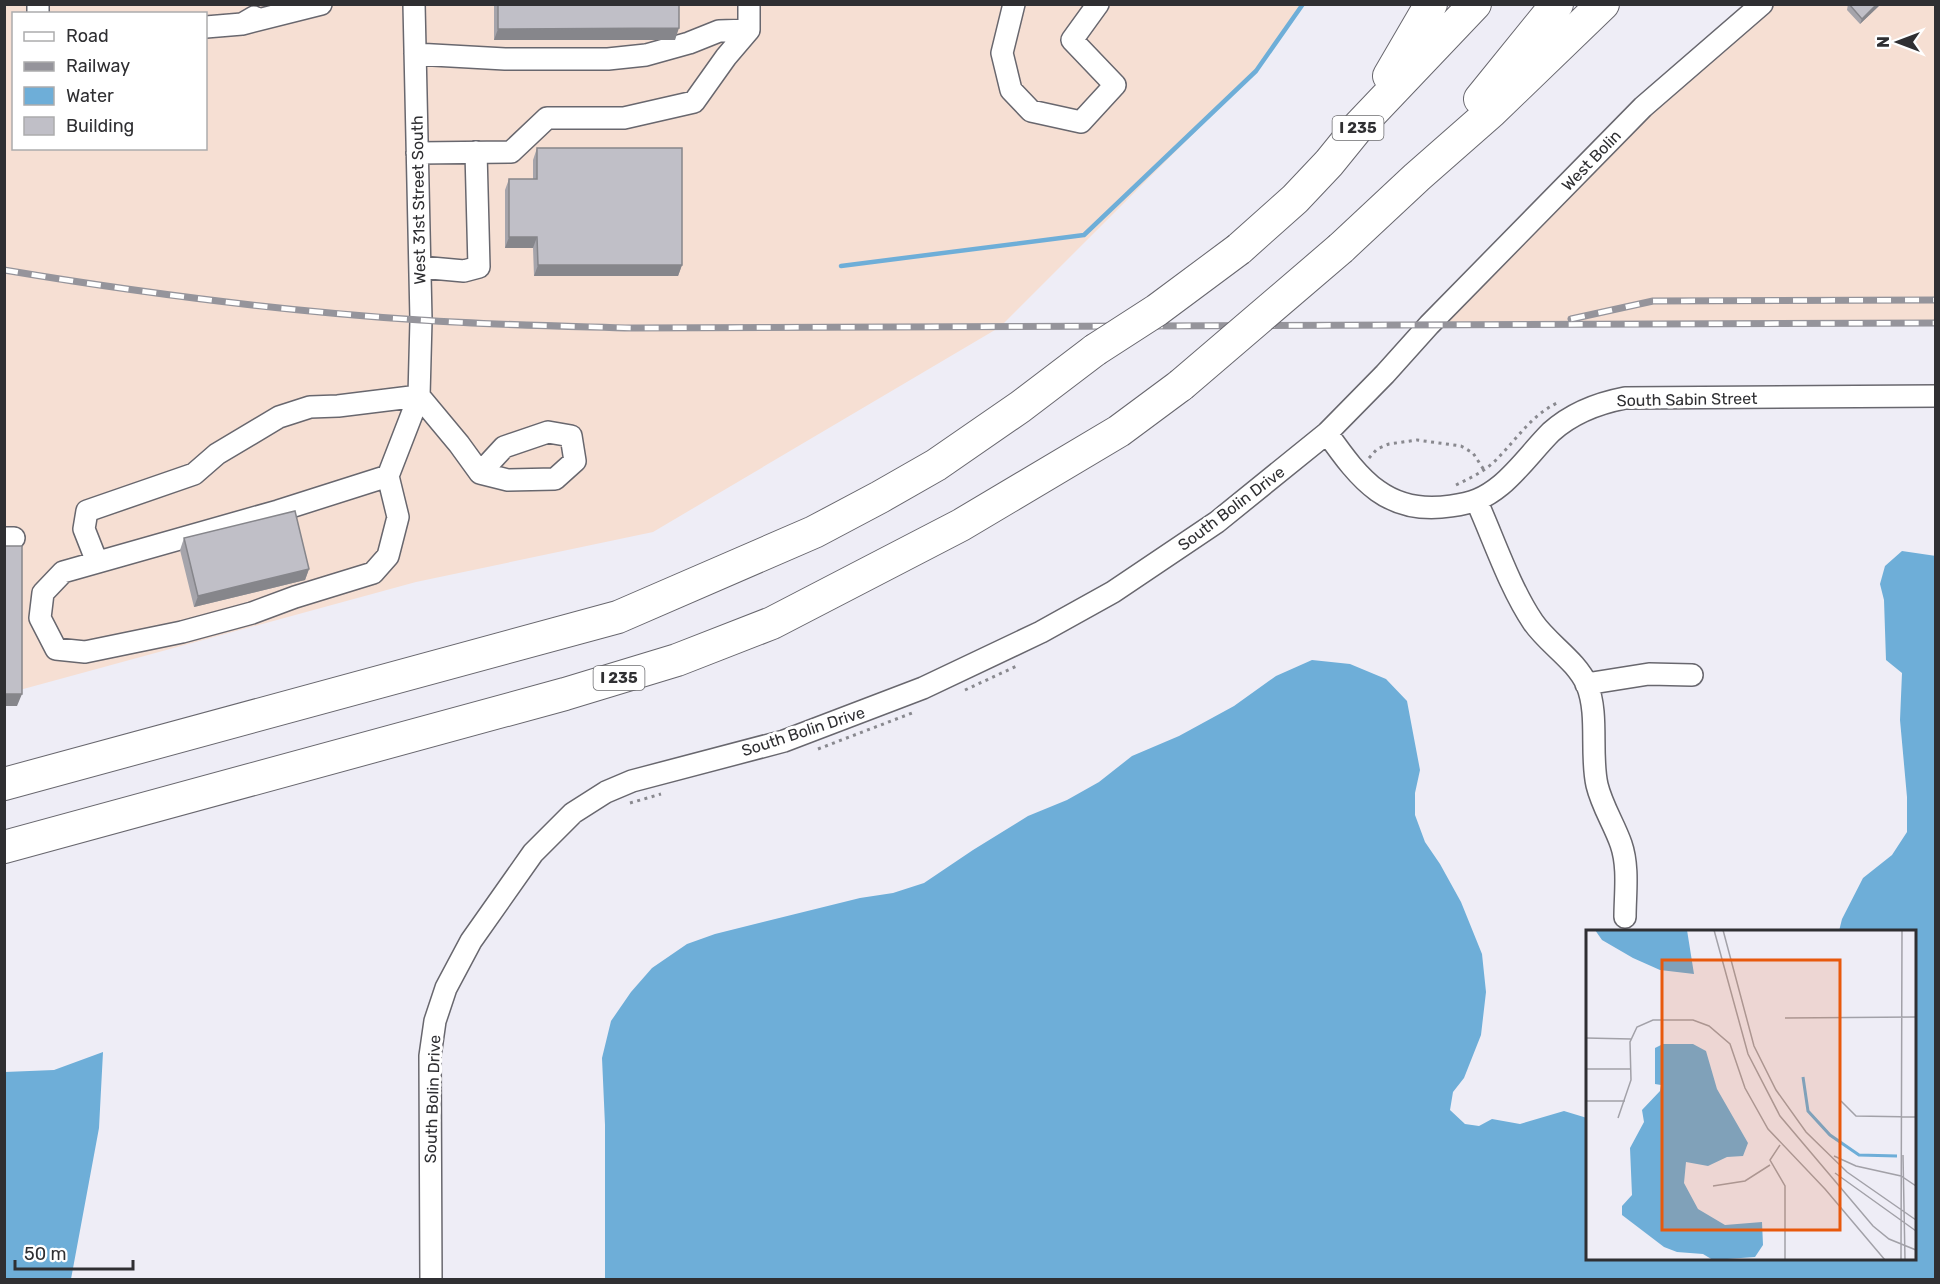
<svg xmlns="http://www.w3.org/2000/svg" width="1940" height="1284" viewBox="0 0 1940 1284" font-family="Rubik,sans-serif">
	<rect width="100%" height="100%" fill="#eeedf6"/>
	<path fill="#f6dfd3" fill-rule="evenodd" d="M5,5H1303L1256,71L1000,327L653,532L416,582L5,694ZM14,14H206V148H14Z
		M1768,5H1935V323L1415,325Z"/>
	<path fill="#6eaed8" d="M1902,551L1936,556L1935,1279H605V1125L602,1058L611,1021L631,992L652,968L687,944L715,934L860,898L893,893L924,883L973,850L1028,816L1067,800L1099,782L1132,756L1179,736L1234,706L1276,676L1312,660L1350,664L1386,679L1407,701L1420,770L1415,793V815L1425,842L1440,864L1461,902L1482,954L1486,992L1481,1035L1464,1078L1453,1092L1450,1110L1465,1124L1479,1126L1492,1119L1520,1124L1564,1111L1587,1118L1588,1258H1914V932L1839,931L1842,919L1863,878L1892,855L1907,832V797L1900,720L1902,673L1886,660L1884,600L1880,584L1885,566Z
		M103,1052L99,1128L71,1279H5V1072L54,1070Z"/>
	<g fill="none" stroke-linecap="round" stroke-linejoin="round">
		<path stroke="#6eaed8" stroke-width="4.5" d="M841,266L1084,235L1256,71L1303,4"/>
		<g stroke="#68676e" stroke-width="24">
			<path id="minor" d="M38,4V14
				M1014,4L1002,53L1011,90L1031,111L1081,122L1115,85L1072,40L1098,4
				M242,24L321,4
				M206,27L242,24L254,17
				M415,54L505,59H608L646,55L689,43L719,31L749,30
				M417,153L511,152L547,118H624L694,102L726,57L749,30V4
				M420,267L464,271L479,267L476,152
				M419,396L459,444L480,473L508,480L555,479L575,461L571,436L548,432L504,447L480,473
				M1327,433C1360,480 1388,516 1451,506C1472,503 1484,499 1501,485C1520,469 1534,449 1551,432C1571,414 1599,403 1625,398L1936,396
				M388,476L398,517L388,556L373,573L295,597L252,613L182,632L85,652L56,649L40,618L43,593L63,572L278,511L388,476L419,396L421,320L414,4
				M1477,502C1494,540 1510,588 1533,622C1548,644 1576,660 1587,685C1599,714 1590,754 1597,785C1602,806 1614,824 1621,844C1629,867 1625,894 1625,917
				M4,538H14
				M97,562L84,529L87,511L194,474L217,454L279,417L310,407L338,406L419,396
				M1586,684L1649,674L1692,675
				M431,1280L430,1056L435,1021L446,988L471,941L533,853L573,813L606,792L632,781L784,741L923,688L1041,632L1113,592L1217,522L1327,433L1385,374L1429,325L1643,107L1762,4"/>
		</g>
		<g stroke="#68676e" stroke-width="34">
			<path id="highway" d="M1389,76L1431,4
				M1480,99L1557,4
				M1341,248L1417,177L1491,112L1603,4
				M1239,249L1295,199L1329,163L1359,126L1475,4
				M4,784L618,617L814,532L880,497L936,465L1020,407L1095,350
				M4,847L565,694L677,660L772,623L961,525L1119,431L1181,385"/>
		</g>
		<path stroke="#89898f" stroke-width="3" stroke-dasharray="3 4.5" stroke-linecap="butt" d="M1369,458L1377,449L1389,444L1417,440L1461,446L1473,453L1484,470
			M1456,485C1470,478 1484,472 1496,460C1517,439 1531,415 1559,402
			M965,690L1019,665
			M818,749L912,713
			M630,803L661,794"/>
		<use href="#minor" stroke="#fff" stroke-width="21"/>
		<use href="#highway" stroke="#fff" stroke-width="32"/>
		<g stroke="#95949b" stroke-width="7">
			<path id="rail" d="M4,270C142,293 281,311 420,320C491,325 562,326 633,328L1936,323
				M1571,319L1653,301L1936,300"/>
		</g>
		<use href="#rail" stroke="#fff" stroke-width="4.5" stroke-dasharray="14" stroke-linecap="butt"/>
		<g stroke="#68676e" stroke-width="34" stroke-linecap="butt">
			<path id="highway-bridge" d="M1095,350L1157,310L1239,249
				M1181,385L1341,248"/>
		</g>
		<use href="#highway-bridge" stroke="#fff" stroke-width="32"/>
	</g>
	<path fill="#a5a4ab" d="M494,4H679L675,40H494Z
		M1848,4H1881L1860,24L1847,10Z
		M537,148L682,265L678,276H534L533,248H505V190L509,179H533V160Z
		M184,538L309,569L305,580L194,607L180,550Z"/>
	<path fill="#86868b" d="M1877,4H1881L1860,24L1862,19Z
		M679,28L675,40H494L498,29Z
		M509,237H537L533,248H505Z
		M538,265H682L678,276H534Z
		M309,569L305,580L194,607L198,596Z
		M4,694H22L17,706H4Z"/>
	<path fill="#c0bfc7" stroke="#86868b" stroke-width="1.5" d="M498,4H679V28L498,29Z
		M1849,4H1877L1862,19Z
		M537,148H682V265H538L537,237H509V179H537Z
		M295,511L309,569L198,596L184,538Z
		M4,546H22V694H4Z"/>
	<g text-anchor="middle" stroke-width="6" stroke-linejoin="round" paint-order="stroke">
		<g fill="#fff" stroke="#6d6d70" stroke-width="1.5">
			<rect x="1332.5" y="116" width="51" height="24" rx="4.5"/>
			<rect x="593.5" y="666" width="51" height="24" rx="4.5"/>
		</g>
		<g font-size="15" font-weight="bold" fill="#2f2f32">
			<text x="1358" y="133">I 235</text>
			<text x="619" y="683">I 235</text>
		</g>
		<g font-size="16" fill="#2f2f32" stroke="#fff">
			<text transform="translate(1591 160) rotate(-46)" y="6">West Bolin</text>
			<text transform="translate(418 200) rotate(-91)" y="6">West 31st Street South</text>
			<text transform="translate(1687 399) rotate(-1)" y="6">South Sabin Street</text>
			<text transform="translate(1231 508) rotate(-37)" y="6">South Bolin Drive</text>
			<text transform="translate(803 731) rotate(-18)" y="6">South Bolin Drive</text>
			<text transform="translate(432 1099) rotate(-88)" y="6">South Bolin Drive</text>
		</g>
	</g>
	<g transform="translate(1586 930)">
		<rect width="330" height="330" fill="#eeedf6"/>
		<path d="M9,0H101L108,44L74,40L47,28L16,10ZM77,114H107L120,121L131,159L162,213L157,226L141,227L122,236L100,232L98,253L112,279L139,295L176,292L177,315L169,327L127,330L117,324L91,322L78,317L36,285V276L46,265L44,218L58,192L56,180L74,161L75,155L69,154V118Z" fill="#6eaed8"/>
		<path fill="none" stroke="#6eaed8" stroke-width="3" d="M217,147L222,181L244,205L273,225L311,226"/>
		<path fill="none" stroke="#a2a1a8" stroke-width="1.5" d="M128,0L162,124L194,186L287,296L303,309L330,320M137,0L168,116L190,160L220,202L261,242L330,290M199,88L330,87M0,108L45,109M0,139H45M0,171H39M255,171L270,186L330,187M32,188L45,150L44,112L51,97L67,90H107L123,96L144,114L159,158L182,199L239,259L299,330M194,215L184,230L199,256V330M317,225L319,330M248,226L270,236L315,246L330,256M249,243L330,301M127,256L159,251L184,235M315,330L316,0"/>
		<path fill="#e8590c" fill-opacity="0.15" stroke="#e8590c" stroke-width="3" d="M76,30H254V300H76Z"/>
		<rect width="330" height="330" fill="none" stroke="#2f2f32" stroke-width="3"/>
	</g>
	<rect width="1940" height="1284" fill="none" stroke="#2f2f32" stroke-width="12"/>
	<rect x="12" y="12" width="195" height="138" fill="#ffffff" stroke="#acacad" stroke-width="1.5"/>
	<rect x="24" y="32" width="30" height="9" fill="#ffffff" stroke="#acacad" stroke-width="1.5"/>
	<text x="66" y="42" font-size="18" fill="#2f2f32">Road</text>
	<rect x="24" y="62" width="30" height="9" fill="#95949b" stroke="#acacad" stroke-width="1.5"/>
	<text x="66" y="72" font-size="18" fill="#2f2f32">Railway</text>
	<rect x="24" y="87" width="30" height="18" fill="#6eaed8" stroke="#acacad" stroke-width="1.5"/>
	<text x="66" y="102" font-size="18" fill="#2f2f32">Water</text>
	<rect x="24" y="117" width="30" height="18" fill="#c0bfc7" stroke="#acacad" stroke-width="1.5"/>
	<text x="66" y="132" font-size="18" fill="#2f2f32">Building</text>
	<g transform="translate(1898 42) rotate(270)" stroke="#ffffff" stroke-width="4.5" paint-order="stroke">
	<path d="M0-4.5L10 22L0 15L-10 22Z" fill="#2f2f32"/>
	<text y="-9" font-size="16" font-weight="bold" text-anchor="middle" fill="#2f2f32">N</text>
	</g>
	<path d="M15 1260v9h118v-9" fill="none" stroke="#2f2f32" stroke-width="3"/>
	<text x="24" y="1260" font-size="18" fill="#2f2f32" stroke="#ffffff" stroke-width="4.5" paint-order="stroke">50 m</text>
</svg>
